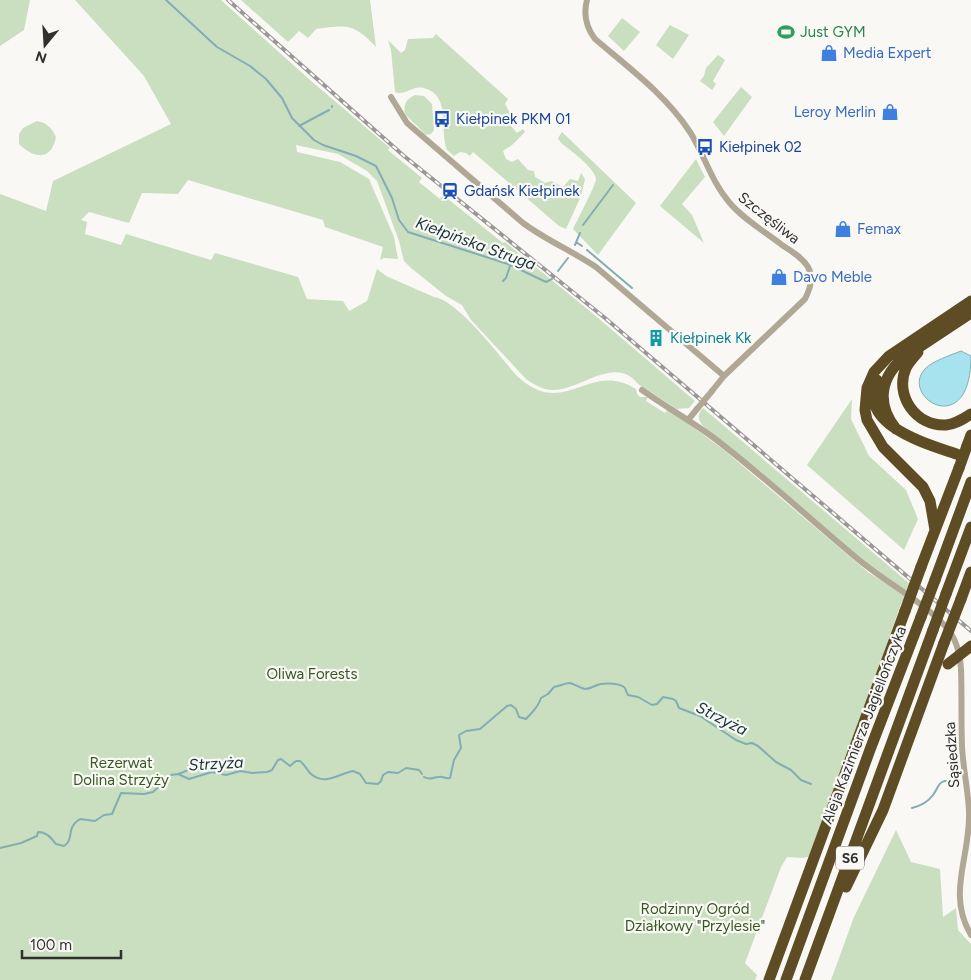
<svg xmlns="http://www.w3.org/2000/svg" width="971" height="980" viewBox="0 0 971 980" font-family="Figtree,sans-serif">
	<rect width="100%" height="100%" fill="#f9f8f5"/>
	<path fill="#c9dfbf" d="M0,0H30L24,30L0,46Z
		M75,0H221L310,80L390,148L388,150L422,178L419,182L440,199L443,195L503,243L505,242L597,317L695,401L689,408L677,409L638,384C615,354 580,391 552,390C543,390 534,384 527,380L471,320L462,305L446,296L411,268L404,261L399,241L377,181L367,171L338,154L296,145L297,152L340,162L369,179L394,237L398,259L384,258L380,260L383,247L325,227L323,220L188,180L178,194L142,193L129,223L89,212L81,220L87,222L85,234L121,245L126,234L211,260L215,253L298,277L307,299L343,301L349,311L367,301L377,269L386,276L434,297C459,301 499,356 517,376C565,421 588,359 636,389L637,394L640,397H648L646,401L665,413L668,409L724,450L869,573L906,595L904,601H902L811,856L803,858L787,857L781,867L745,963L757,975L755,980H0V194L46,211L53,181L171,124L144,76Z
		M241,0H370L376,47C353,23 348,25 316,29L308,38L299,31L288,42Z
		M622,18L640,32L624,51L608,36Z
		M670,25L689,35L673,59L656,45Z
		M436,34L508,99L505,104L513,118L511,126L517,133L523,129L525,132L512,145L503,151L506,159L512,162L518,159L528,170L534,171L535,177L545,183L551,181L563,187L570,179L578,181L581,173L585,179L581,196L566,229L559,226L473,152L470,156L466,153L460,152L454,156L447,150C439,131 452,95 424,88C412,85 406,96 395,92L391,50L388,40L401,53L405,50L408,39L433,38Z
		M718,55L725,60L713,81L716,84L712,90L700,81L704,76L706,68Z
		M741,87L752,97L724,136L713,122Z
		M415,95L424,96L432,104L434,130L431,134L426,135L405,114C403,105 406,99 415,95Z
		M37,121C47,123 52,128 56,137C51,162 33,158 19,144V134L23,128Z
		M562,132L636,203L598,255L573,229C576,223 597,182 596,179C595,168 570,150 561,143L558,138Z
		M696,159L705,177L682,204L692,215L704,243L660,206Z
		M852,399L851,419L869,456L906,490L918,519L904,550L807,465Z
		M703,408L910,584L908,591L876,571L702,425C697,417 698,414 703,408Z
		M896,830L911,862L940,869L943,917L956,908L958,930L971,944V980H831L854,917Z"/>
	<path fill="#a7e3ee" stroke="#83adb5" d="M961,351L971,356C971,443 897,396 926,368C933,361 951,355 961,351Z"/>
	<g fill="none" stroke-linecap="round" stroke-linejoin="round">
		<path stroke="#83adb5" stroke-width="2" d="M166,0L217,47L250,66L266,79L282,98L292,118L314,140L323,145L356,156L376,166L392,198L399,220L408,232L508,264L546,282L552,279
			M332,107V106
			M299,126L329,110
			M583,225L613,185
			M576,242L582,246
			M575,245L580,233
			M587,250L632,288
			M558,271L568,258
			M503,281L506,278L510,266
			M178,774C199,767 194,761 217,772
			M424,777C431,781 432,777 439,777C443,776 445,779 450,778L454,760L461,748L459,735L466,731L480,729L507,706L511,705L516,709L519,717L526,719C532,712 538,708 541,698L548,694L554,687C560,686 565,683 570,683C575,684 579,688 585,689C591,689 595,685 601,684C606,683 621,683 625,688C626,690 626,692 628,695L638,697L652,705L657,704L663,697L673,699L676,701L679,708L700,716L736,740L746,744L752,743L758,746L776,762L791,770L801,780L811,784
			M912,808C920,806 928,802 933,795C940,785 938,779 954,781
			M0,848L21,843L37,836L38,832C47,832 51,838 56,844L64,846C75,839 65,828 80,819L95,821L104,815L112,814L121,793L144,794L153,792L171,775L178,774L189,779L212,772L226,775L240,771L252,773L267,772L272,770L278,760L281,759L290,766L296,761H300C305,765 307,770 311,774C325,786 338,774 353,771L360,774L366,783L378,784L381,781L383,775L388,772L398,773L406,768L419,770L422,774"/>
		<path stroke="#b0a794" stroke-width="6" d="M587,0C583,15 586,27 595,39C628,67 666,95 690,132C704,154 711,181 729,202C743,219 764,231 782,245C791,251 802,257 808,267C814,278 810,289 805,299L724,376L712,391
			M391,97L407,123L523,223C546,240 572,251 596,267L724,376
			M642,390C666,407 691,421 714,438C765,477 811,520 859,560C888,584 921,600 946,627C957,639 960,654 961,669C962,695 961,721 962,746C963,768 968,790 969,811C971,856 946,893 971,935
			M688,420L697,409"/>
		<path stroke="#5e4d24" stroke-width="11" d="M918,352C914,357 909,362 906,368C894,395 916,427 946,425C956,424 963,419 971,414
			M877,380C857,426 928,444 959,455
			M896,429C875,403 881,375 906,356L971,313
			M967,446L971,435
			M935,530L930,501L923,487L883,447L867,420L865,410L867,388L874,372L889,356L971,301
			M921,567L959,468
			M935,580L971,482
			M946,594L971,527
			M961,599L971,572
			M846,887L883,810L944,643
			M769,980L905,611
			M786,980L871,747L921,617
			M805,980L933,630"/>
		<g stroke="#999896" stroke-width="4">
			<path id="rail" d="M228,0L404,156L605,318L971,631"/>
		</g>
		<use href="#rail" stroke="#f9f8f5" stroke-width="2" stroke-dasharray="5.5" stroke-linecap="butt"/>
		<path stroke="#b0a794" stroke-width="6" d="M697,409L712,391"/>
		<path stroke="#5e4d24" stroke-width="11" d="M959,468L967,446
			M905,611L921,567
			M921,617L935,580
			M933,630L946,594
			M944,643L961,599
			M948,664L971,646"/>
	</g>
	<defs>
		<g id="stadium-bare" transform="scale(1.35)"><path d="M0-5a6.5 5 0 1 0 0 10a6.5 5 0 1 0 0-10ZM-3.5-1.8h7v3.6h-7Z" fill="#2e9e5b" stroke="#f9f8f5" stroke-width="2.5" paint-order="stroke"/></g>
		<g id="shop-bare" transform="scale(1.35)"><path d="M-5-2.5h2.3a2.7 3.5 0 0 1 5.4 0H5L5.5 6h-11ZM-1.5-2.5h3a1.5 2.3 0 0 0-3 0Z" fill="#3f7fe0" stroke="#f9f8f5" stroke-width="2.5" paint-order="stroke"/></g>
		<g id="bus-bare" transform="scale(1.35)"><path d="M-5-6H5V4H4V6H2V4H-2V6H-4V4H-5ZM-3.5-4V0h7V-4ZM-3.5 1.2v1.5H-2V1.2ZM2 1.2v1.5H3.5V1.2Z" fill="#1a4fb4" stroke="#f9f8f5" stroke-width="2.5" paint-order="stroke"/></g>
		<g id="station-bare" transform="scale(1.35)"><path d="M-3-6H3Q5-6 5-4V2Q5 4 3 4L4.5 6H3L1.5 4h-3L-3 6H-4.5L-3 4Q-5 4-5 2V-4Q-5-6-3-6ZM-3.5-4v3h7v-3ZM-3.5 1v1.5H-2V1ZM2 1v1.5H3.5V1Z" fill="#1a4fb4" stroke="#f9f8f5" stroke-width="2.5" paint-order="stroke"/></g>
		<g id="building-bare" transform="scale(1.35)"><path d="M-4-6H4V6H1V3H-1V6H-4ZM-2.5-4.3h1.7v1.8h-1.7ZM.8-4.3h1.7v1.8H.8ZM-2.5-1h1.7V.8h-1.7ZM.8-1h1.7V.8H.8Z" fill="#0f9aa8" stroke="#f9f8f5" stroke-width="2.5" paint-order="stroke"/></g>
	</defs>
	<g fill-rule="evenodd">
		<use href="#stadium-bare" x="786" y="32"/>
		<use href="#shop-bare" x="829" y="53"/>
		<use href="#shop-bare" x="890" y="112"/>
		<use href="#bus-bare" x="442" y="119"/>
		<use href="#bus-bare" x="705" y="147"/>
		<use href="#station-bare" x="450" y="191"/>
		<use href="#shop-bare" x="843" y="229"/>
		<use href="#shop-bare" x="779" y="277"/>
		<use href="#building-bare" x="656" y="338"/>
	</g>
	<g text-anchor="middle" stroke-width="4.5" stroke-linejoin="round" paint-order="stroke">
		<rect fill="#f9f8f5" stroke="#6c6c6a" stroke-width="1" x="836" y="846.5" width="28" height="23" rx="4"/>
		<g font-size="14" font-weight="bold" fill="#30302f">
			<text x="850" y="863">S6</text>
		</g>
		<g font-size="15" fill="#27864d" stroke="#f9f8f5" text-anchor="start">
			<text x="800" y="37">Just GYM</text>
		</g>
		<g font-size="15" fill="#366cbe" stroke="#f9f8f5" text-anchor="start">
			<text x="843" y="58">Media Expert</text>
			<text x="876" y="117" text-anchor="end">Leroy Merlin</text>
			<text x="857" y="234">Femax</text>
			<text x="793" y="282">Davo Meble</text>
		</g>
		<g font-size="15" fill="#164399" stroke="#f9f8f5" text-anchor="start">
			<text x="456" y="124">Kiełpinek PKM 01</text>
			<text x="719" y="152">Kiełpinek 02</text>
			<text x="464" y="196">Gdańsk Kiełpinek</text>
		</g>
		<g font-size="15" fill="#30302f" stroke="#f9f8f5">
			<text transform="translate(769 218) rotate(38)" y="5">Szczęśliwa</text>
			<text transform="translate(864 725) rotate(-69)" y="5">Aleja Kazimierza Jagiellończyka</text>
			<text transform="translate(952 755) rotate(-94)" y="5">Sąsiedzka</text>
		</g>
		<g font-size="15" fill="#0d838f" stroke="#f9f8f5" text-anchor="start">
			<text x="670" y="343">Kiełpinek Kk</text>
		</g>
		<g font-size="15" fill="#355921" stroke="#f9f8f5">
			<text x="312" y="679">Oliwa Forests</text>
			<text x="121" y="768">Rezerwat<tspan x="121" dy="17">Dolina Strzyży</tspan></text>
			<text x="695" y="914">Rodzinny Ogród<tspan x="695" dy="17">Działkowy "Przylesie"</tspan></text>
		</g>
		<g font-size="16" font-style="italic" fill="#143237" stroke="#f9f8f5">
			<text transform="translate(476 243) rotate(20)" y="6">Kiełpińska Struga</text>
			<text transform="translate(722 718) rotate(27)" y="6">Strzyża</text>
			<text transform="translate(216 763) rotate(-3)" y="6">Strzyża</text>
		</g>
	</g>
	<g transform="translate(45 45) rotate(198)" stroke="#f9f8f5" stroke-width="4" paint-order="stroke">
	<path d="M0-4L9 19L0 12L-9 19Z" fill="#30302f"/>
	<text y="-8" font-size="14" font-weight="bold" text-anchor="middle" fill="#30302f">N</text>
	</g>
	<path d="M22 950v8h99v-8" fill="none" stroke="#30302f" stroke-width="2.5"/>
	<text x="30" y="950" font-size="15" fill="#30302f" stroke="#f9f8f5" stroke-width="4" paint-order="stroke">100 m</text>
</svg>
